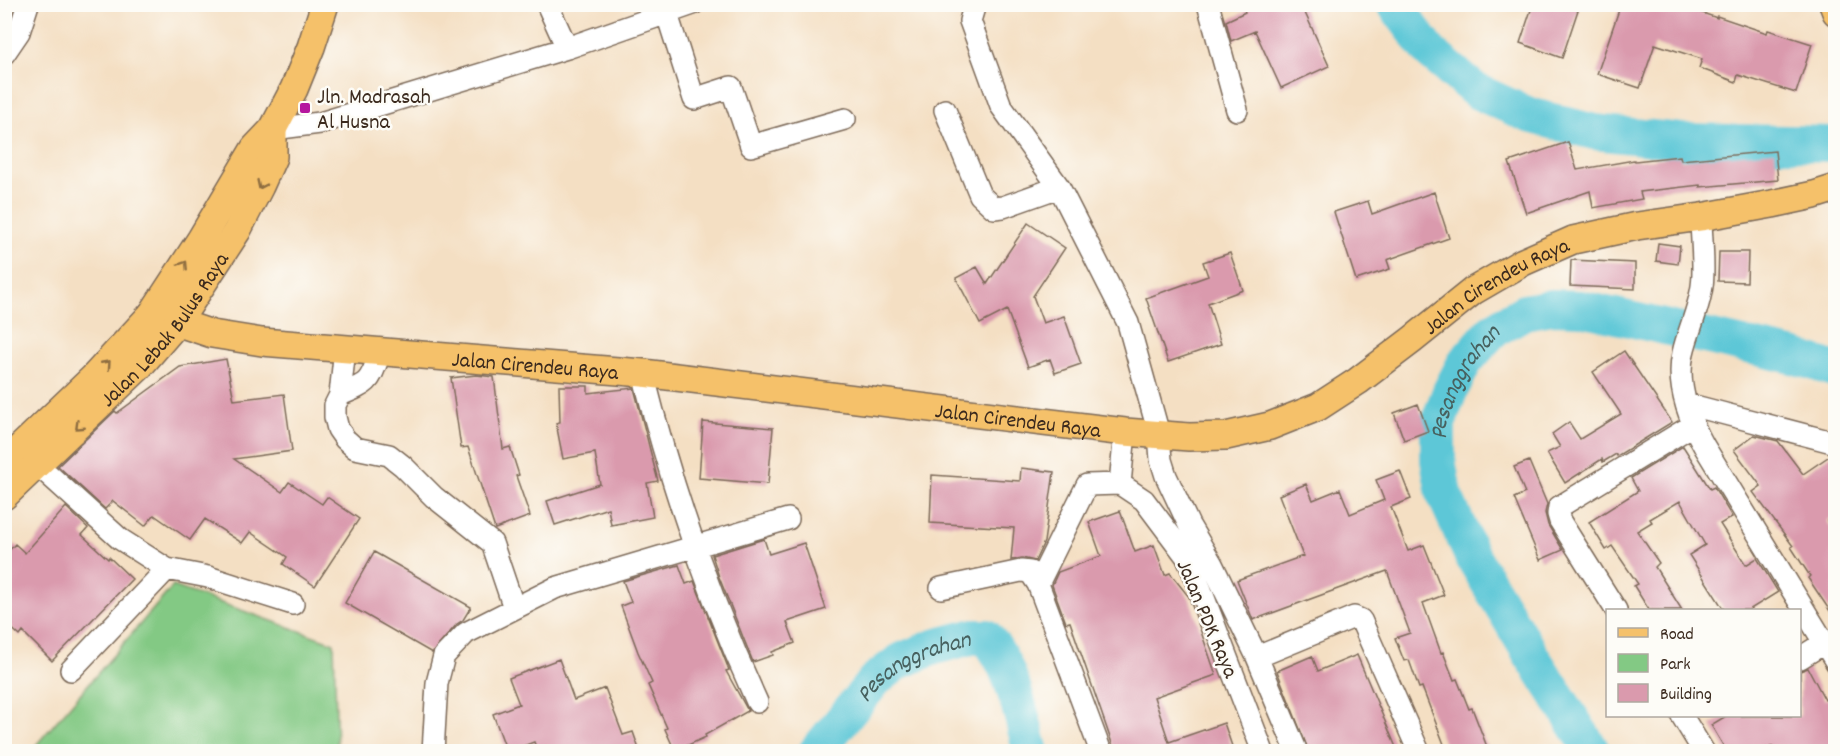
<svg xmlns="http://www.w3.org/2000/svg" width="1840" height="756" viewBox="0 0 1840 756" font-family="Dekko,sans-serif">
	<rect width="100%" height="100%" fill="#fdfcf7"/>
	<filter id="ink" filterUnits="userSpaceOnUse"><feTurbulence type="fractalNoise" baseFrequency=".0167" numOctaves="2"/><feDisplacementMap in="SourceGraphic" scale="12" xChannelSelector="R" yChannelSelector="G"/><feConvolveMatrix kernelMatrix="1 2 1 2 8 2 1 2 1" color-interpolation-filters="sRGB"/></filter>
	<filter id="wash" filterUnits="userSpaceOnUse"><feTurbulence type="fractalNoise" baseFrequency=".008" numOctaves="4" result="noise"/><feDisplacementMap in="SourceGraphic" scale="24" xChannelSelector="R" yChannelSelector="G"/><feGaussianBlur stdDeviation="1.35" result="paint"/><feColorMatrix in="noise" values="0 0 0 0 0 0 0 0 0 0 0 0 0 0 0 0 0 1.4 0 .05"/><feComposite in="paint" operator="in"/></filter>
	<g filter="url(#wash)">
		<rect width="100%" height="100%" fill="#f4dfc3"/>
		<path fill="#83c984" stroke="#5f7a51" stroke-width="1.5" d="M173,586L334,643L337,751H31Z"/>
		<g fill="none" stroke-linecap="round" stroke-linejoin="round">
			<g stroke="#5dc7d7" stroke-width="36">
				<path d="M1394,4L1431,53L1476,91L1529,115L1594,132L1682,141L1836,144"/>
				<path id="s1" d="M816,752L875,680L900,661L934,647L971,637H986C1012,665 1021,716 1031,752"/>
				<path id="s2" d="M1593,752L1531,655L1471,554L1444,494L1438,460V423L1450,391L1465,362L1492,331L1524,312L1552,307L1581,308L1796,357L1836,370"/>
			</g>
		</g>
		<g id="blocks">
			<path fill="#da9aad" d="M1242,4H1301L1329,66L1281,88L1255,31L1231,41L1226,21L1245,12Z
				M1533,4H1580L1562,58L1520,43Z
				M1621,4H1676L1717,18V16L1767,33L1768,30L1812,44L1796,93L1738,75L1736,82L1699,68L1702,59L1655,44L1640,88L1597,74Z
				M1568,142L1577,170L1634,160L1635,161L1680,156L1681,160L1775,151L1778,180L1700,187V185L1640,192L1642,199L1593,208L1590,191L1526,213L1509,162Z
				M1434,192L1449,238L1387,260L1390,269L1356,280L1334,212L1368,201L1372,214Z
				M1028,223L1065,248L1033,296L1043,323L1064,316L1081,364L1055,373L1050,359L1028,367L1007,310L980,324L956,278L977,267L987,284Z
				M1658,243L1680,246L1678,264L1656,261Z
				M1719,252H1748L1747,282L1718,281Z
				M1230,253L1243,290L1208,303L1221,344L1168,362L1146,298L1208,276L1203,262Z
				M1571,260L1635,263V289L1570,286Z
				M1624,351L1672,422L1617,456L1616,454L1603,462L1602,459L1565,483L1547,453L1560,447L1552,434L1569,422L1580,439L1621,414L1593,372Z
				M226,359L234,400L284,394L292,451L234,459L282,492L289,482L322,504L327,497L359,519L315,586L283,564L287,557L250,532L242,543L205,519L190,540L154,515L145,526L113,501L105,509L58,466L115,411L117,413L180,367Z
				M476,375L494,377L503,449L510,447L519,475L516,476L530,516L495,529L468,447L461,448L451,378Z
				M559,386H588V393L634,388L658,481L647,483L653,517L611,525L608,508L555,525L547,501L600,484L595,453L563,459L556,423L560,422Z
				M1418,404L1428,431L1404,440L1394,413Z
				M703,422L773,428L768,484L699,478Z
				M1754,435L1778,441L1803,474L1831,455H1836V515L1827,521L1836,533V620L1808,578L1810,576L1791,547L1793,546L1753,492L1761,486L1734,450Z
				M1683,446L1710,489L1714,487L1732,517L1720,524L1746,565L1757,558L1778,592L1749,610H1724L1689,555L1705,545L1680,501L1650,519L1652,522L1637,531L1659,563L1655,567L1682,610H1649L1634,586L1638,584L1612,546L1606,550L1589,522L1638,491L1631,478Z
				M1529,461L1547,504L1545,513L1548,525L1563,550L1540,560L1514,498L1525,493L1514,467Z
				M1021,468L1054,472L1044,542L1035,561L1022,558L1011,560L1014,528L930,523L932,475L1020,481Z
				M1400,471L1411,499L1391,507L1408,551L1424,545L1444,595L1423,603L1441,653L1443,652L1454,680L1457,679L1469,709L1472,708L1489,752H1447L1422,687L1419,688L1409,660L1404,661L1395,638L1410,633L1387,571L1253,620L1237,580L1303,556L1279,495L1306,484L1313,500L1340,489L1350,514L1384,500L1376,480Z
				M66,507L88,528L82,535L108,559L109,557L132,579L52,661L23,632L20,636L4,621V556L15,544L25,553Z
				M1120,511L1135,552L1154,545L1165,575L1170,573L1189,597L1216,675L1154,697L1169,742L1224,723L1234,752H1115L1070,622L1066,623L1052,585L1058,572L1101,556L1089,522Z
				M764,539L769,554L804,543L826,609L787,622L795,643L772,652L773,655L753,662L719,577L712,555Z
				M374,552L471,607L463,620L457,624L432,653L345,603Z
				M679,565L686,584L694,581L729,670L726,671L748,711L705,735L706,737L675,751L665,729L667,728L648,685L652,683L638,652L621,606L631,602L623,581Z
				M1357,655L1398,752H1309L1277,671L1312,656L1318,671Z
				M559,659L574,700L605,688L623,735L633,732L640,752H538L534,742L507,752L493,714L519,704L509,678Z
				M1808,668L1825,700L1836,694V752H1776L1772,746L1763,752H1727L1711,725L1726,716H1800V671Z"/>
		</g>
	</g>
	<g filter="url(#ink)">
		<use href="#blocks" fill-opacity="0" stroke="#7c6958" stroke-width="1.5"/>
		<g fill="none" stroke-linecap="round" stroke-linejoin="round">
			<g stroke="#7c6958" stroke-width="24">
				<path id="minor" d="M547,4L567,48
					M975,4L970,21L1001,106L1059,187L1128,323L1159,434L1161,460L1166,476L1189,525L1212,564L1257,657L1297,752
					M1208,4L1237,110
					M667,14L694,99L731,87L751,146L845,119
					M4,54L19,32L28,4
					M945,110L980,195L994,208L1003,207L1059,187
					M273,129L320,123L567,48L693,4
					M1701,217C1701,237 1705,267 1702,286C1699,309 1688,331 1683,353C1676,385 1689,419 1704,446L1836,662
					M345,348L340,395L335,405V417L338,429L345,439L355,448L389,455L403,466L434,497L492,543L514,608
					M643,373C671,485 709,597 757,702
					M340,395C372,382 369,382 381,351
					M1687,404L1836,443
					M1125,432L1120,484L1144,500L1186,556L1201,590L1263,752
					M38,465L120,539L167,569L208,577L293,604
					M1038,584L1087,485L1120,484
					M941,588L1021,571L1030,572L1038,584L1101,752
					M1616,610L1560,521L1558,514L1559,507L1693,425
					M1257,657L1354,617L1361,620L1419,752
					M1800,658L1824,643
					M71,670L167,569
					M1682,716L1704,752
					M433,752L437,683L444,656L466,633L555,588L788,519"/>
			</g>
			<g stroke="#7c6958" stroke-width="30">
				<g id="major">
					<path d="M1833,4L1836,12"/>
					<path id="s3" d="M152,314L212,334L262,342L643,373L1125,432L1189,437L1226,436L1270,426L1318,407L1358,381L1412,340L1473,291L1523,262L1573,240L1637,226L1701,217L1772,204L1814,195L1836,188"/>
					<path d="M4,463L94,377L152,314L201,239L255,148L273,129L294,89L311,47L325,4"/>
					<path id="s4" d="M4,496L139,367L177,323L237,231L260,186L273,157V129"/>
				</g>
			</g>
			<use href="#minor" stroke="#fff" stroke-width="21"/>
			<use href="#major" stroke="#f5c16b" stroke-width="27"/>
		</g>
		<defs><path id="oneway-chevron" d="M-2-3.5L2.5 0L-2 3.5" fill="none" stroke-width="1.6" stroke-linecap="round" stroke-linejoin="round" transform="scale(1.5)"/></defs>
		<g stroke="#8f6e41">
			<use href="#oneway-chevron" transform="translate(261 185) rotate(115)"/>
			<use href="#oneway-chevron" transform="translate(184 265) rotate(-57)"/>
			<use href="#oneway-chevron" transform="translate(107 364) rotate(-48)"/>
			<use href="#oneway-chevron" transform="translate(79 426) rotate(136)"/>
		</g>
	</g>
	<rect fill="#b5179e" stroke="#fdfcf7" stroke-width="2" x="299" y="102" width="12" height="12" rx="3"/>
	<g text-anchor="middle" stroke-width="5" stroke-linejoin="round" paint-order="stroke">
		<g font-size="22" fill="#3b2a1e" stroke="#fdfcf7" text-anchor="start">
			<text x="317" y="103">Jln. Madrasah<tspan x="317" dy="25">Al Husna</tspan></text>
		</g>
		<g font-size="22" fill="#3b2a1e" stroke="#fdfcf7">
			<text dy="8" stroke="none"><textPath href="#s3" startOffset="1396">Jalan Cirendeu Raya</textPath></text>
			<text dy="8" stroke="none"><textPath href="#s4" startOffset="232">Jalan Lebak Bulus Raya</textPath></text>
			<text dy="8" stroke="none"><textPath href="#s3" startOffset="388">Jalan Cirendeu Raya</textPath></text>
			<text dy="8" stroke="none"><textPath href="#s3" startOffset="874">Jalan Cirendeu Raya</textPath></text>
			<text transform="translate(1209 618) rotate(67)" y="8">Jalan PDK Raya</text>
		</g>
		<g font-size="24" font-style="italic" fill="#47615f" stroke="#fdfcf7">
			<text dy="8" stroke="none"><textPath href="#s2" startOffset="418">Pesanggrahan</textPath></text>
			<text dy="8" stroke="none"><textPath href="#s1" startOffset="134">Pesanggrahan</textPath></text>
		</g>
	</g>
	<rect width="1840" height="756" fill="none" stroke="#fdfcf7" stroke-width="24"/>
	<rect x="1606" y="609" width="195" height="108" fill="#fdfcf7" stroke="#afa8a0" stroke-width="1.5"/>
	<rect x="1618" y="628" width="30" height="9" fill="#f5c16b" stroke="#afa8a0" stroke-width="1.5"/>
	<text x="1660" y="639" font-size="18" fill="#3b2a1e">Road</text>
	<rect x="1618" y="654" width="30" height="18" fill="#83c984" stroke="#afa8a0" stroke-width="1.5"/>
	<text x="1660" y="669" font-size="18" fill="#3b2a1e">Park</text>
	<rect x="1618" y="684" width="30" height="18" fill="#da9aad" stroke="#afa8a0" stroke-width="1.5"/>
	<text x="1660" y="699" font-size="18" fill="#3b2a1e">Building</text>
</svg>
